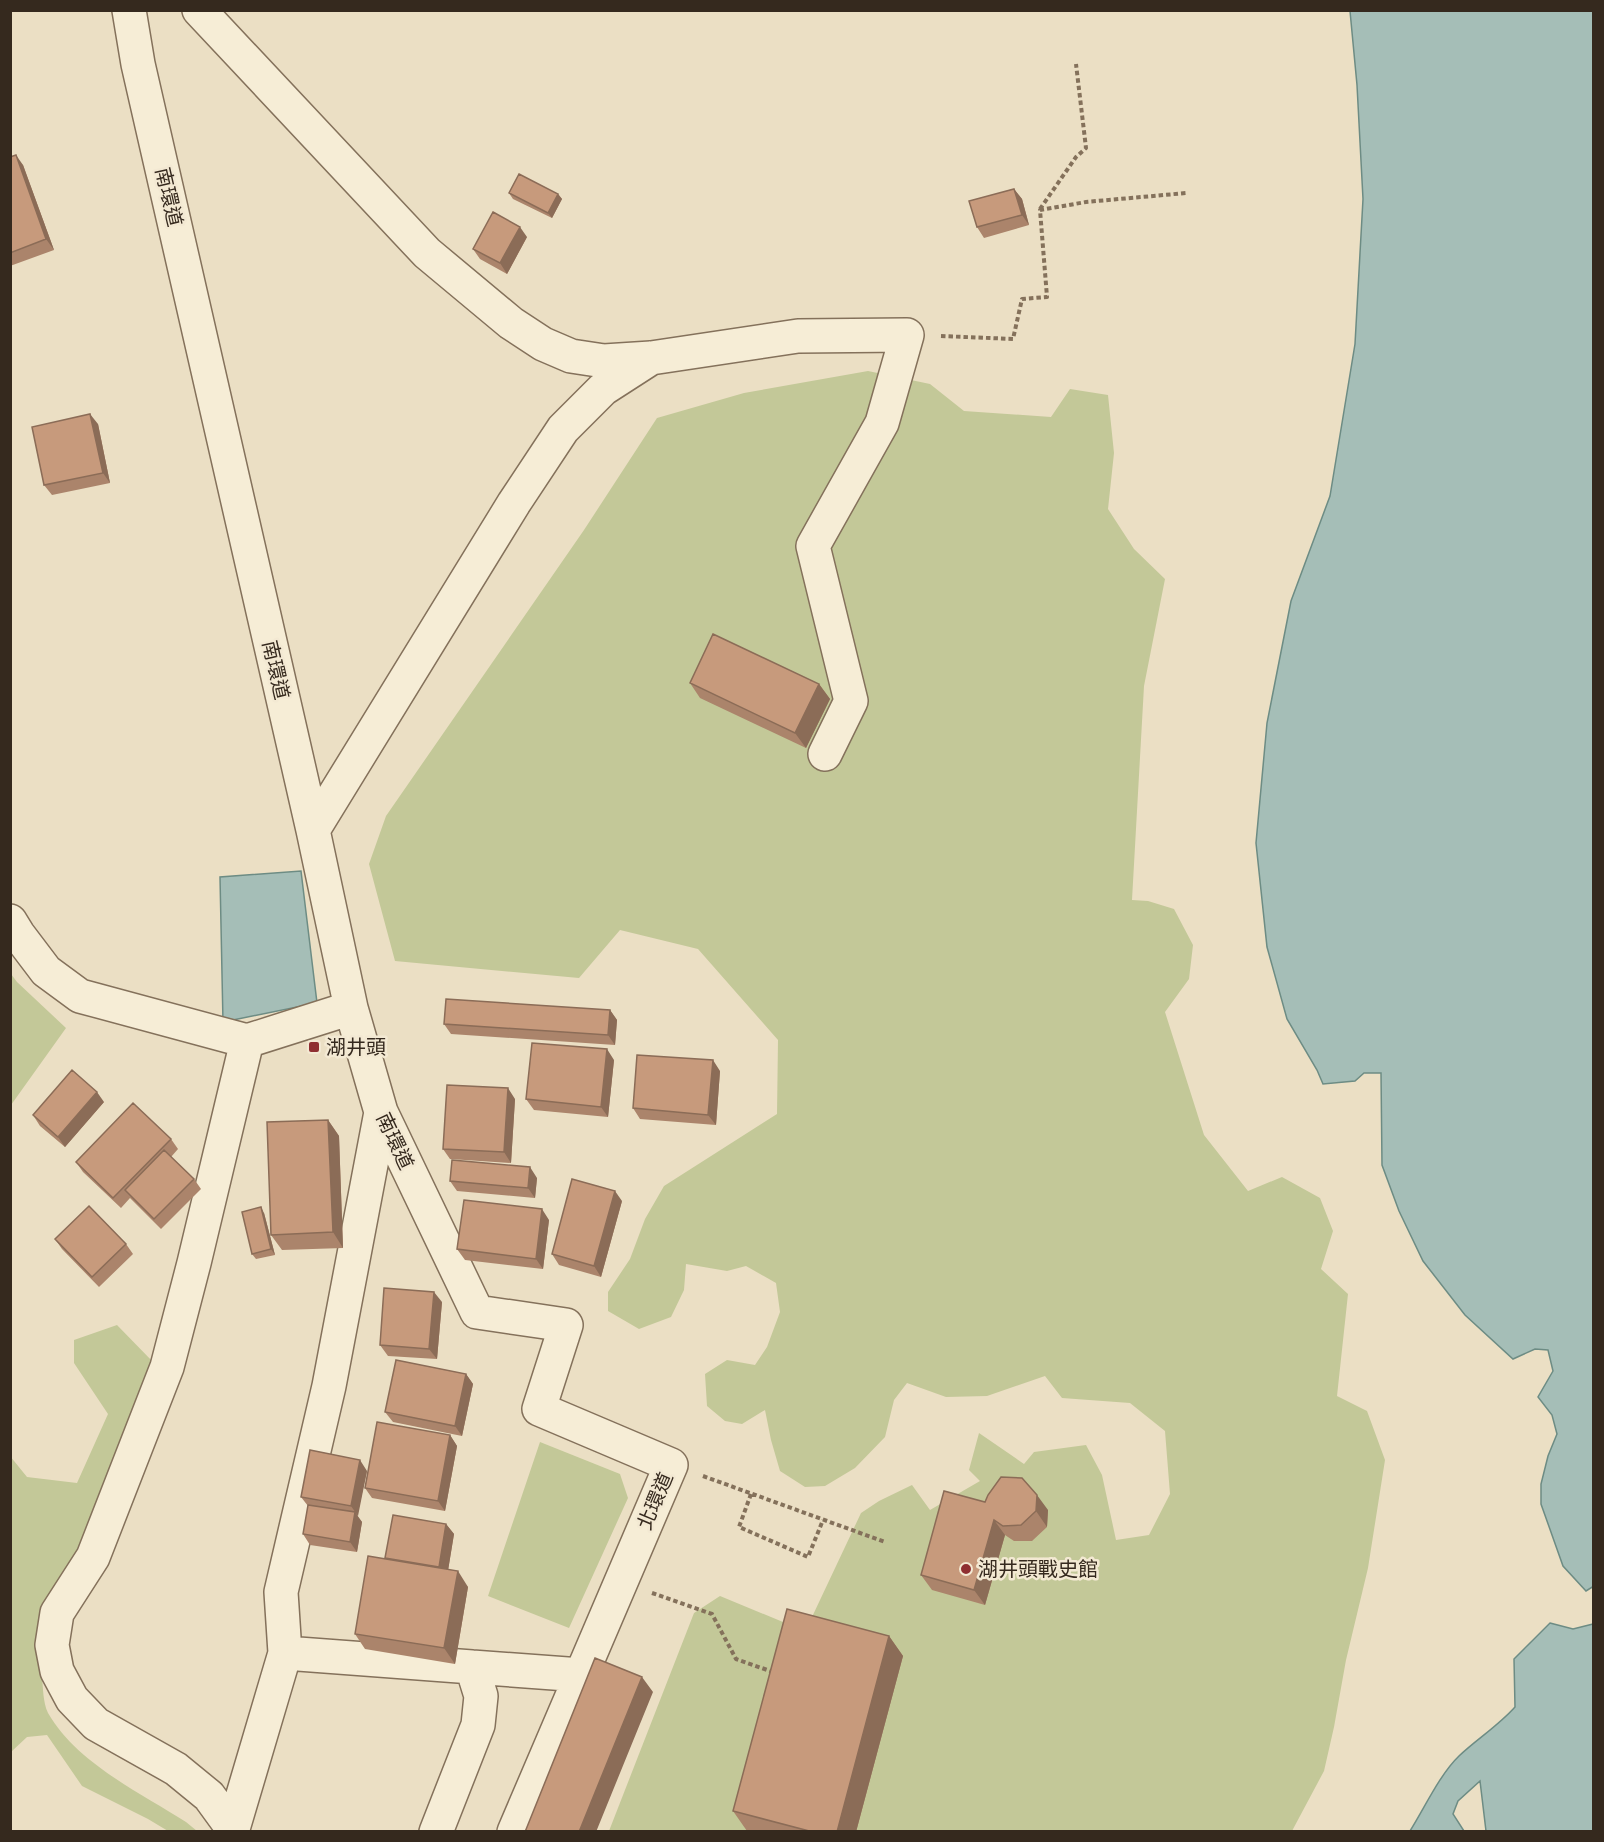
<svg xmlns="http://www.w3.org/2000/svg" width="1604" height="1842" viewBox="0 0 1604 1842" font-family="Merriweather,'Noto Sans TC',serif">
	<rect width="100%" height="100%" fill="#ebdfc4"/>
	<path fill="#c3c898" d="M868,371L930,384L964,411L1051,417L1070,389L1108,395L1114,453L1108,509L1134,549L1165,579L1144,686L1132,900L1148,901L1174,909L1193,945L1189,979L1165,1012L1204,1135L1248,1191L1282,1177L1320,1198L1333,1231L1321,1269L1348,1294L1337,1396L1367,1411L1385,1460L1368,1568L1346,1660L1334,1727L1324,1771L1292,1831H609L694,1613L720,1596L795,1627L812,1617L861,1513L879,1501L912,1485L930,1510L980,1481L969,1470L979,1433L1024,1464L1034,1452L1086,1445L1102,1475L1116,1540L1149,1535L1170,1494L1165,1431L1130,1403L1062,1398L1045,1376L987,1396L946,1397L907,1383L894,1400L885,1437L855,1468L825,1486L805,1487L780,1471L771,1440L765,1410L742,1424L725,1421L707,1406L705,1374L727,1360L755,1365L767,1347L780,1312L776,1283L746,1266L727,1271L686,1264L684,1290L671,1317L639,1329L608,1311V1292L630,1259L645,1219L664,1186L777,1114L778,1040L698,949L620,930L579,978L395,961L369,864L386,816L584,530L657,418L744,393Z
		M11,974L17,982L66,1028L11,1105Z
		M117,1325L154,1363L42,1676C43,1687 43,1703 48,1713C77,1763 139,1792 186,1822L197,1831H168L148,1819L82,1786L47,1735L27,1737L11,1752L10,1456L27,1477L77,1483L108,1414L74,1363V1340Z
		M540,1442L620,1474L628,1498L569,1628L488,1596Z"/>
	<path fill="#a5beb7" stroke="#6d8c84" stroke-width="1.5" d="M1350,11H1593L1594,1586L1586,1591L1563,1566L1541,1504V1484L1548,1456L1557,1434L1552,1415L1538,1397L1553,1371L1548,1350L1535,1349L1513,1359L1465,1315L1423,1261L1399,1211L1382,1165L1381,1073H1364L1355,1081L1323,1084L1317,1070L1287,1019L1267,947L1256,843L1267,723L1291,601L1330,496L1355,344L1363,199L1357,85Z
		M301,871L317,1003L223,1022L220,877Z
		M1550,1623L1573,1629L1593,1624V1831H1486L1480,1781L1458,1801L1453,1814L1464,1831H1410C1424,1809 1440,1774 1459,1756C1477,1739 1498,1726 1515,1707L1514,1659Z"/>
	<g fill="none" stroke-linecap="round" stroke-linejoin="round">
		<g stroke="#84715b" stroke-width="36">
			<path id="minor" d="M129,10L138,64L313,830L351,1008L381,1112L477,1312L566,1325L539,1409L671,1465L514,1832
				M199,10L427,253L511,323L543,344L571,356L604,361L651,358L798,336L907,335L882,423L813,546L851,701L825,754
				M313,830L514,503L563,429L603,389L648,360
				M10,921L18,934L46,971L80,996L247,1041L351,1008
				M285,1653L281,1592L329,1386L381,1112
				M472,1667L581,1675
				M233,1829L209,1796L176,1769L96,1724L72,1699L57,1671L52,1645L57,1613L93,1557L167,1367L194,1263L247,1041
				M232,1832L285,1653L472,1667L481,1696L478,1725L436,1832"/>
		</g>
		<path stroke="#84715b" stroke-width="4" stroke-dasharray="4.5 3" stroke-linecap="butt" d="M1040,209L1076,157L1086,148L1076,64
			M941,336L1013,339L1022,299L1047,297L1040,210L1086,202L1186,193
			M703,1476L885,1542
			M751,1494L739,1527L808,1557L823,1520
			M652,1593L712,1614L736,1659L773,1672"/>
		<use href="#minor" stroke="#f6edd6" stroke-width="33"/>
	</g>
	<path fill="#ab846b" d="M10,157L23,165L54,250L10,266Z
		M1014,189L1022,199L1029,225L984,238L977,227Z
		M509,193L558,194L562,199L552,218L513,199Z
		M527,237L507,274L480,259L473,249Z
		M98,424L110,483L52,495L44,485Z
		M690,683L819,684L830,699L806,748L700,698Z
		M610,1010L617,1020L615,1045L451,1034L444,1024Z
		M614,1060L608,1117L534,1110L526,1099Z
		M720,1071L716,1125L640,1119L633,1108Z
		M515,1099L511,1163L450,1159L443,1149Z
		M104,1102L65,1147L40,1126L33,1115Z
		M328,1120L339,1136L343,1248L282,1250L271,1235Z
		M171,1139L178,1149L171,1157L194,1179L201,1189L161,1229L130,1198L121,1208L83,1172L76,1162Z
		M537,1178L535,1198L457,1191L450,1181Z
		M622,1201L601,1277L559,1265L552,1254Z
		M264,1213L275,1255L256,1259L252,1254Z
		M549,1220L543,1269L465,1260L457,1249Z
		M55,1239L126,1244L133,1254L99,1287L62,1249Z
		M442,1302L437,1359L388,1356L380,1345Z
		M466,1374L473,1384L462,1436L393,1422L385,1412Z
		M450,1435L457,1446L445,1511L372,1498L365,1488Z
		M367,1471L357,1516L362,1522L357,1552L310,1545L303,1534L308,1506L301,1497Z
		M985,1502L1048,1510L1047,1527L1032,1541H1014L1005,1535L985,1605L932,1590L921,1575Z
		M446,1524L454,1534L448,1570L468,1587L455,1664L365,1649L355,1634L386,1559L385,1558Z
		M889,1636L903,1656L856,1832L747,1831L733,1811Z"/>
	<path fill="#8b6c57" d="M16,155L23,165L54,250L46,239Z
		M1014,189L1022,199L1029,225L1022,215Z
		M558,194L562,199L552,218L548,213Z
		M520,227L527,237L507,274L500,263Z
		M90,414L98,424L110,483L103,473Z
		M819,684L830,699L806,748L795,733Z
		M610,1010L617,1020L615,1045L608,1035Z
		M607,1049L614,1060L608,1117L601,1107Z
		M713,1060L720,1071L716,1125L708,1115Z
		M508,1088L515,1099L511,1163L504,1152Z
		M97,1092L104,1102L65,1147L58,1137Z
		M328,1120L339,1136L343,1248L333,1232Z
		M530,1167L537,1178L535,1198L528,1188Z
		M615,1191L622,1201L601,1277L594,1266Z
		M261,1207L264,1213L275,1255L271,1249Z
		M542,1209L549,1220L543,1269L536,1259Z
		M434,1292L442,1302L437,1359L429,1349Z
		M466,1374L473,1384L462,1436L455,1426Z
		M450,1435L457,1446L445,1511L438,1501Z
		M360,1460L367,1471L358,1516L351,1506Z
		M1037,1495L1048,1510L1047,1527L1036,1511Z
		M355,1512L362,1522L357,1552L350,1542Z
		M994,1520L1005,1535L985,1605L974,1590Z
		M446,1524L454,1534L447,1577L439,1567Z
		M458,1571L468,1587L455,1664L444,1648Z
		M889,1636L903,1656L856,1832H837Z
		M642,1677L653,1692L596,1832H579Z"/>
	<path fill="#c79a7c" stroke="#8b6c57" stroke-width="1.5" d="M16,155L46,239L10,253V157Z
		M519,174L558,194L548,213L509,193Z
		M1014,189L1022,215L977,227L969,201Z
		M493,212L520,227L500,263L473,249Z
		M90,414L103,473L44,485L32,427Z
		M713,634L819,684L795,733L690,683Z
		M446,999L610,1010L608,1035L444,1024Z
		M532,1043L607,1049L601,1107L526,1099Z
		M637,1055L713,1060L708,1115L633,1108Z
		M72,1070L97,1092L58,1137L33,1115Z
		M447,1085L508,1088L504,1152L443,1149Z
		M133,1103L171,1139L113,1198L76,1162Z
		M328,1120L333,1232L271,1235L267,1122Z
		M164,1150L194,1179L154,1219L125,1190Z
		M452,1160L530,1167L528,1188L450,1181Z
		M572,1179L615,1191L594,1266L552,1254Z
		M464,1200L542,1209L536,1259L457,1249Z
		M89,1206L126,1244L92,1277L55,1239Z
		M261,1207L271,1249L252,1254L242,1212Z
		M384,1288L434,1292L429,1349L380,1345Z
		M396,1360L466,1374L455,1426L385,1412Z
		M377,1422L450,1435L438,1501L365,1488Z
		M310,1450L360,1460L351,1506L301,1497Z
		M1001,1477L1022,1478L1037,1495L1036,1511L1021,1525L1003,1526L994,1520L974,1590L921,1575L944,1491L985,1502L988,1495Z
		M308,1505L355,1512L350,1542L303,1534Z
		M393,1515L446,1524L439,1567L385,1558Z
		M368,1556L458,1571L444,1648L355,1634Z
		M787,1609L889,1636L837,1832H813L733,1811Z
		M595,1658L642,1677L579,1832H525Z"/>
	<g fill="#8f2f31" stroke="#f3e9d3" stroke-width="2">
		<rect x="308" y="1041" width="12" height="12" rx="3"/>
		<circle cx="966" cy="1569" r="6"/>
	</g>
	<g text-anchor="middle" stroke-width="5" stroke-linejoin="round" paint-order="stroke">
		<g font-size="20" fill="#35291e" stroke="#f3e9d3">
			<text transform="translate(169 197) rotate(77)" y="7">南環道</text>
			<text transform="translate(276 670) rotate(77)" y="7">南環道</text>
			<text transform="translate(395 1141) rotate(65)" y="7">南環道</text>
			<text transform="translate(655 1501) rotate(-67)" y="7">北環道</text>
		</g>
		<g font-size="20" fill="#35291e" stroke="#f3e9d3" text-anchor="start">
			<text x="326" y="1054">湖井頭</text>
			<text x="978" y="1576">湖井頭戰史館</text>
		</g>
	</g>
	<rect width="1604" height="1842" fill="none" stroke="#35291e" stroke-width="24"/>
</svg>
